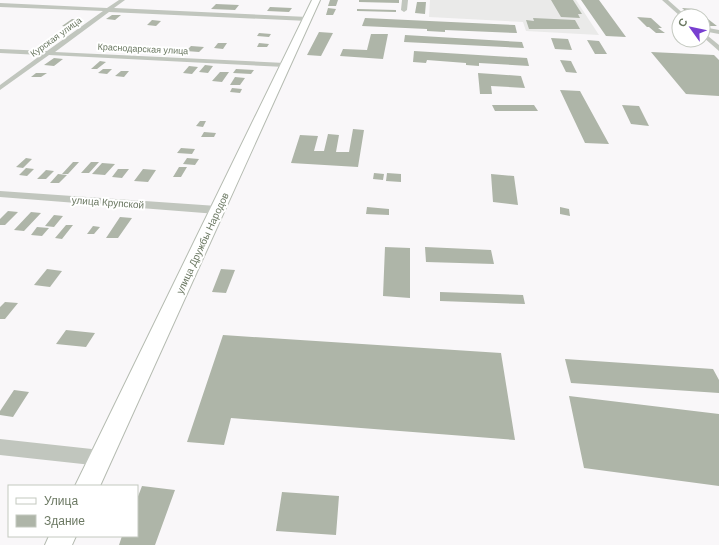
<svg xmlns="http://www.w3.org/2000/svg" width="719" height="545" viewBox="0 0 719 545" font-family="Arial,sans-serif">
	<rect width="100%" height="100%" fill="#f9f7f9"/>
	<path fill="#eaeae9" d="M430,0H576L599,35L526,31L523,22L429,17Z"/>
	<path fill="#aeb5a8" d="M330,0H338L336,6H328Z
		M359,0H399V3L359,2Z
		M551,0H573L582,14H578L580,18L561,17Z
		M581,0H599L626,37L606,36Z
		M417,2H426L425,14L415,13Z
		M216,4L239,5L235,10L211,9Z
		M270,7L292,8L289,12L267,11Z
		M328,8L336,9L333,15H326Z
		M682,8L695,9L717,26H705L703,24V16H691Z
		M357,9L396,10V12L357,11Z
		M112,15H121L115,20L106,19Z
		M637,17L651,18L662,28H658L665,33H656L649,27H647Z
		M365,18L515,25L517,33L445,30V32L427,31V29L362,26Z
		M533,18L575,20L580,29H529L526,20L534,21Z
		M72,19H80L69,27L62,26Z
		M152,20L161,21L156,26L147,25Z
		M319,32L333,33L321,56L307,55Z
		M259,33L271,34L269,37L257,36Z
		M371,34H388L383,59L340,56L343,49L367,50Z
		M405,35L522,42L524,48L404,42Z
		M551,38L568,39L572,50L555,49Z
		M587,40L599,41L607,54H595Z
		M218,43H227L223,49L214,48Z
		M259,43L269,44L267,47H257Z
		M191,46L204,47L199,52L186,51Z
		M414,51L527,58L529,66L479,63V66L466,65V63L427,60L426,63L413,62Z
		M651,52L714,55L719,60V96L686,94Z
		M54,58L63,59L54,66L44,65Z
		M560,60L571,61L577,73L566,72Z
		M100,61L106,62L97,69H91Z
		M205,65L213,66L208,73L199,72Z
		M189,66L198,67L192,74L183,73Z
		M103,69H112L107,74L98,73Z
		M236,69L254,70L251,74L233,73Z
		M121,71H129L124,77L115,76Z
		M220,72H229L222,82L212,81Z
		M36,73H47L41,77H31Z
		M478,73L521,76L525,88L491,86L492,94H480Z
		M235,77L245,78L240,85H230Z
		M232,88L242,89L240,93L230,92Z
		M560,90L580,91L609,144L585,143Z
		M492,105H534L538,111H495Z
		M622,105L639,106L649,126L631,124Z
		M200,121H206L203,127L196,126Z
		M353,129L364,130L358,167L291,163L300,135L318,136L314,151H324L328,134L339,135L336,152H349Z
		M204,132L216,133L214,137H201Z
		M181,148L195,149L192,154L177,153Z
		M26,158L32,159L23,168L16,167Z
		M187,158L199,159L195,165L183,164Z
		M73,162H79L68,174H62Z
		M91,162H99L89,173H81Z
		M102,163L115,164L105,175L92,174Z
		M179,167H187L181,177H173Z
		M26,168L34,169L27,176L19,175Z
		M118,169H129L122,178L112,177Z
		M143,169L156,170L148,182L134,181Z
		M46,170L54,171L46,179H37Z
		M374,173L384,174L383,180L373,179Z
		M387,173L401,174V182L386,181Z
		M58,174L67,175L59,183H50Z
		M491,174L514,176L518,205L493,202Z
		M367,207L389,209V215L366,214Z
		M560,207L569,209L570,216L560,214Z
		M8,211L18,212L5,225H0V219Z
		M31,212L41,213L24,231L14,230Z
		M54,215L63,216L54,227L45,226Z
		M120,217L132,218L118,238H106Z
		M66,225H73L62,239L55,238Z
		M93,226L100,227L94,234H87Z
		M37,227L49,228L42,236L31,235Z
		M385,247L410,248V298L383,296Z
		M425,247L491,250L494,264L426,262Z
		M47,269L62,271L50,287L34,285Z
		M221,269L235,270L226,293L212,292Z
		M440,292L523,295L525,304L440,301Z
		M5,302L18,303L5,319H0V307Z
		M66,330L95,333L86,347L56,344Z
		M223,335L501,353L515,440L231,418L224,445L187,442Z
		M565,359L713,369L719,380V393L571,383Z
		M14,390L29,392L13,417L0,415V411Z
		M569,396L719,414V486L584,468Z
		M142,486L175,490L155,545H119L122,536H137V499Z
		M282,492L339,496L336,535L276,531Z"/>
	<g fill="none" stroke-linecap="round" stroke-linejoin="round">
		<g stroke="#b5bbb1" stroke-width="2">
			<path id="secondary" d="M312,0H320L100,486H75Z
				M49,536H76L72,545H45Z"/>
		</g>
		<path fill="#c1c6be" fill-rule="evenodd" d="M119,0H125L114,8L308,17L311,19L308,21L109,12L55,52L285,63L288,65L285,67L49,55L0,90V85L41,55L0,53V49L47,51L103,11L0,7V3L107,8Z
			M402,0H408L407,10L404,12L401,10Z
			M662,0H668L686,16H680Z
			M703,27L719,30V34L703,31Z
			M703,32L719,45V51L703,37Z
			M0,191L217,206L221,207L222,210L221,213L217,214L0,197Z
			M0,439L101,450L107,452L109,458L107,464L101,466L0,455Z"/>
		<use href="#secondary" fill="#fff" fill-rule="evenodd"/>
	</g>
	<g text-anchor="middle" stroke-width="4" stroke-linejoin="round" paint-order="stroke">
		<g font-size="9" fill="#6b7862" stroke="#fff">
			<text transform="translate(56 37) rotate(-36)" y="3">Курская улица</text>
			<text transform="translate(143 49) rotate(3)" y="3">Краснодарская улица</text>
		</g>
		<g font-size="10" fill="#6b7862" stroke="#fff">
			<text transform="translate(108 202) rotate(4)" y="4">улица Крупской</text>
			<text transform="translate(202 243) rotate(-65)" y="4">улица Дружбы Народов</text>
		</g>
	</g>
	<rect x="8" y="485" width="130" height="52" fill="#ffffff" stroke="#c4c9c0"/>
	<rect x="16" y="498" width="20" height="6" fill="#ffffff" stroke="#c4c9c0"/>
	<text x="44" y="505" font-size="12" fill="#6b7862">Улица</text>
	<rect x="16" y="515" width="20" height="12" fill="#aeb5a8" stroke="#c4c9c0"/>
	<text x="44" y="525" font-size="12" fill="#6b7862">Здание</text>
	<g transform="translate(691 28) rotate(303)"><circle r="19" fill="#ffffff" stroke="#c4c9c0"/>
	<path d="M0-3L7 15L0 10L-7 15Z" fill="#783fd0"/>
	<text y="-6" font-size="11" font-weight="bold" text-anchor="middle" fill="#6b7862">С</text>
	</g>
</svg>
